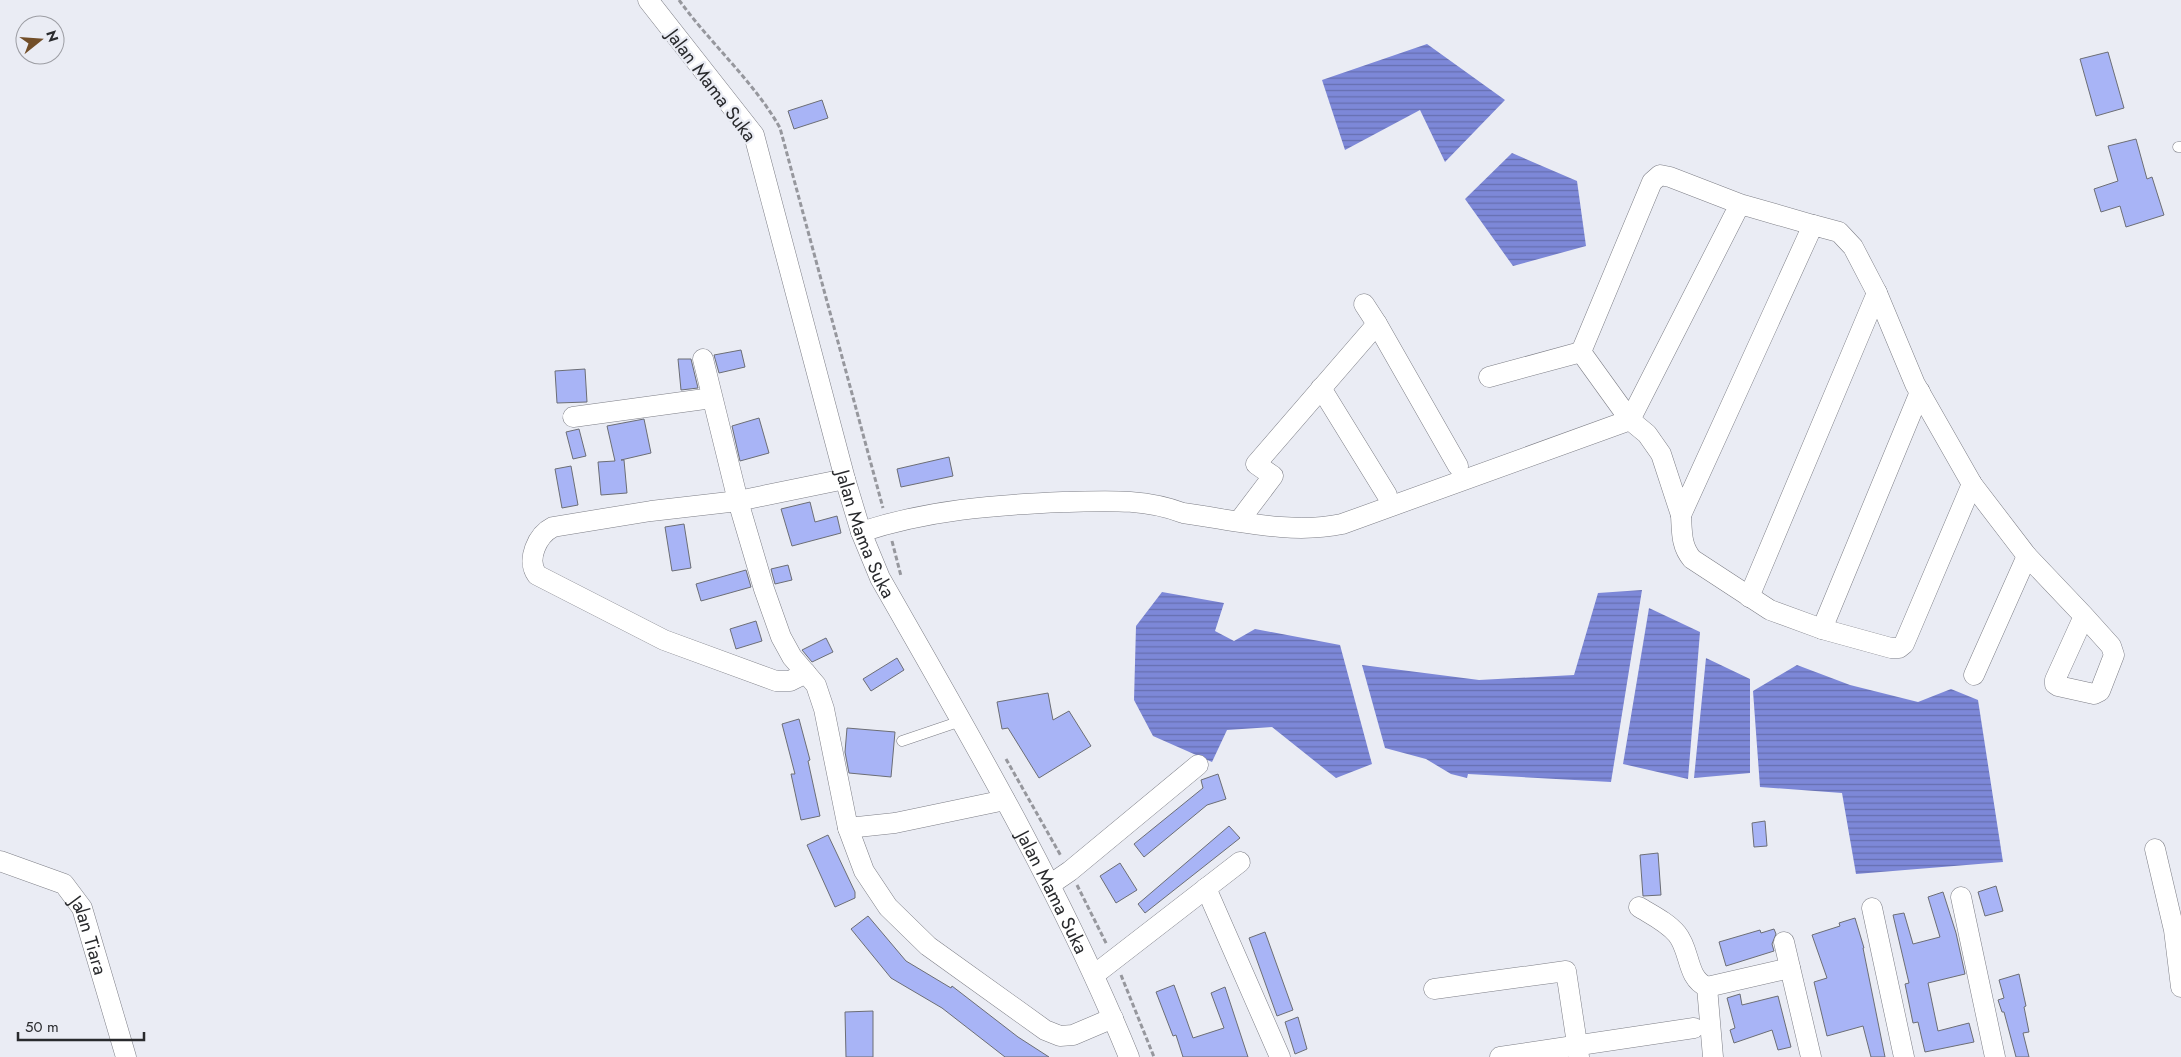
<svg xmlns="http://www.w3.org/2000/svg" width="2181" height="1057" viewBox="0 0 2181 1057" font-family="Jost,sans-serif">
	<defs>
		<pattern id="water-rules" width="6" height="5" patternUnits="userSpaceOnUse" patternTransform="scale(1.25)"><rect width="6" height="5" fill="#7d88d8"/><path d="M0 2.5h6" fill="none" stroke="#666fb0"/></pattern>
	</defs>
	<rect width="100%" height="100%" fill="#eaecf4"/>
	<path fill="url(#water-rules)" d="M1427,44L1505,100L1445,162L1420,110L1345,150L1322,80Z
		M1512,153L1577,181L1586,246L1513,266L1465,199Z
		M1642,590L1611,782L1468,774L1467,778L1451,774L1426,759L1385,748L1362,665L1479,680L1574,675L1598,593Z
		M1162,592L1224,603L1215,631L1234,641L1255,629L1340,645L1372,764L1336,778L1272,727L1227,730L1212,762L1153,736L1134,700L1136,626Z
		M1649,608L1700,632L1688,779L1623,764Z
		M1706,658L1750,679V773L1694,778Z
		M1797,665L1850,685L1918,702L1951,689L1978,700L2003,862L1856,874L1842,793L1760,787L1753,691Z"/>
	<path fill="#a8b4f6" stroke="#6c6e75" d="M2108,52L2124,108L2096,116L2080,59Z
		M822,100L828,118L794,129L788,111Z
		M2136,139L2147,179L2152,177L2164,215L2126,227L2120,206L2101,212L2094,189L2118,181L2108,146Z
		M741,350L745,367L719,373L714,355Z
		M678,359H691L698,388L681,390Z
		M585,369L587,402L557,403L555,371Z
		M759,418L769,453L740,461L732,426Z
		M644,419L651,453L621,460H624L627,493L601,495L598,462L615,461L607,426Z
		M579,429L586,456L573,459L566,432Z
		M949,457L953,476L901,487L897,469Z
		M571,466L578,505L562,508L555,469Z
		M810,502L815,522L837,516L841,533L792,546L781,509Z
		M684,524L691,568L672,571L665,527Z
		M788,565L792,580L775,584L771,569Z
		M746,570L751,587L701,601L696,584Z
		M756,621L762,641L736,649L730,629Z
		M826,638L833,652L812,662L802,650Z
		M897,658L904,670L871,691L863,679Z
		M1048,693L1053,720L1069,711L1091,746L1039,778L1008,728L1002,729L997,702Z
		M799,719L810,760L808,761L820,816L801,820L791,774H795L782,724Z
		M847,728L895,732L891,777L849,773L845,752Z
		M1218,774L1226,799L1207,805L1144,857L1134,844L1203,788L1201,780Z
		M1765,821L1767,846L1754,847L1752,823Z
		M1229,826L1240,838L1145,913L1138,904Z
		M828,835L855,892V898L835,907L807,845Z
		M1658,853L1661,895L1643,896L1640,855Z
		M1120,863L1137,890L1116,903L1100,876Z
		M1996,886L2003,911L1985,916L1978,892Z
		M1943,892L1956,933L1965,974L1928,983L1938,1031L1969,1023L1974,1042L1925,1052L1918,1022L1913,1023L1905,984L1909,983L1893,915L1904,913L1913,944L1940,937L1928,897Z
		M868,916L906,961L951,988L952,986L1018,1037L1049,1057H1005L942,1008L891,978L851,929Z
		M1855,918L1864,948H1863L1885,1057H1871L1863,1026L1827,1036L1814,982L1827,978L1812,935L1840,926L1839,923Z
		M1774,929L1776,934L1772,944L1774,951L1726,966L1719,942L1760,930L1761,933Z
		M1265,932L1293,1010L1277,1016L1249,938Z
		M2019,974L2026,1006L2024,1007L2029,1032L2023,1033L2029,1057H2016L2004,1012H2002L1998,1000L2004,998L1999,980Z
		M1174,985L1193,1038L1224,1028L1211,993L1225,987L1248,1057H1183L1176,1035L1173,1036L1156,992Z
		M1740,994L1742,1005L1778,996L1791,1047L1778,1050L1772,1030L1734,1043L1730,1030L1735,1028L1727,998Z
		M873,1011V1057H846L845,1012Z
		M1298,1017L1307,1049L1295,1054L1285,1022Z"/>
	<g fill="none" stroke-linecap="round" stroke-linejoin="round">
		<g stroke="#7d7e86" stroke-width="11">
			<path id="service" d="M2178,147H2181
				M902,741L961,721"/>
		</g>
		<g stroke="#7d7e86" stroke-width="21">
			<g id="minor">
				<path id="s1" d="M648,0L754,135L845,479L861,532L880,578C969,734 1061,890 1129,1057"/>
				<path d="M1740,204L1630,420L1581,352L1652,182L1660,175L1670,177L1740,204L1813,225"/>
				<path d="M1364,304L1377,324"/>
				<path d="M703,359L738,501L764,589L781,637L792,657L816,685L824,709L848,828L864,871L888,907L928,946L1045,1030L1060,1036L1073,1035L1113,1018"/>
				<path d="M1489,377L1581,352"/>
				<path d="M1321,388L1387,495"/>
				<path d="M573,417L712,398"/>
				<path d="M1681,515C1682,532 1681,546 1692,559L1770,610L1822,629L1891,648H1899L1904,644L1972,484"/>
				<path d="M1239,521L1273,476L1256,464L1377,324L1458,466"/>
				<path d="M861,532C928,510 993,505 1063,502C1105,501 1144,498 1183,513C1235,520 1290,535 1342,524L1630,420L1647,434L1661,454L1681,515L1813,225L1839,232L1853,247L1877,293L1915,384L1972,484L2027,556L2084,616L2055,680V684L2058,686L2094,694L2100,691L2114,655L2111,646L2084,616"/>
				<path d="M1749,597L1877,293"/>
				<path d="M1822,629L1920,392"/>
				<path d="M806,673L790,681H776L664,640L537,575C526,560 537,535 553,527L651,511L738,501L845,479"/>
				<path d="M1974,675L2027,556"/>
				<path d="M848,828L895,823L1005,800"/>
				<path d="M2155,849L2174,930L2181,987"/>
				<path id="s2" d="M0,861L64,884L82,908L126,1057"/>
				<path d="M1051,884L1070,871L1198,765"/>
				<path d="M1206,888L1280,1057"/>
				<path d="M1961,897L1995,1057"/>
				<path d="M1639,907C1652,915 1667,922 1677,934C1691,951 1686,978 1707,987L1713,1057"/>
				<path d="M1872,908L1904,1057"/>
				<path d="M1784,942L1811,1057"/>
				<path d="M1094,975L1240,862"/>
				<path d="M1707,987L1790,968"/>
				<path d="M1434,989L1566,971L1579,1057"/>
				<path d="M1500,1057L1694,1028"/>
			</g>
		</g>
		<path stroke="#96979d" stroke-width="3" stroke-dasharray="5 2.5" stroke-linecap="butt" d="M679,0C710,43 755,83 780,128L883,508
			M892,541L901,576
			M1006,759L1061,856
			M1077,885L1107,945
			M1121,975L1154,1057"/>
		<use href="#service" stroke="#fff" stroke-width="10"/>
		<use href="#minor" stroke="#fff" stroke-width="20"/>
	</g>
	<g text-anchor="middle" stroke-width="4.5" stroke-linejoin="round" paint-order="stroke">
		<g font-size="19" fill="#292a2d" stroke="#eaecf4">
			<text transform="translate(712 85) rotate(53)" y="7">Jalan Mama Suka</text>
			<text dy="7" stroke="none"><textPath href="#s1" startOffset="586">Jalan Mama Suka</textPath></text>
			<text dy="7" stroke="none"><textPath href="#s1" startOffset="991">Jalan Mama Suka</textPath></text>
			<text dy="7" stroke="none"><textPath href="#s2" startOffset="126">Jalan Tiara</textPath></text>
		</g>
	</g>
	<g transform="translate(40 40) rotate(73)"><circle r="24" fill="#eaecf4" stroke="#9d9ea4"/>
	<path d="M0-4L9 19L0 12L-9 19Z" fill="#724e28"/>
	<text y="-8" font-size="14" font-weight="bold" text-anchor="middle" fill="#292a2d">N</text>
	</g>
	<path d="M18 1032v8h126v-8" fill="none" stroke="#292a2d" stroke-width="2.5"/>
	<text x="25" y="1032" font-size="15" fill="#292a2d" stroke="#eaecf4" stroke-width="4" paint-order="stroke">50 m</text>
</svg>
